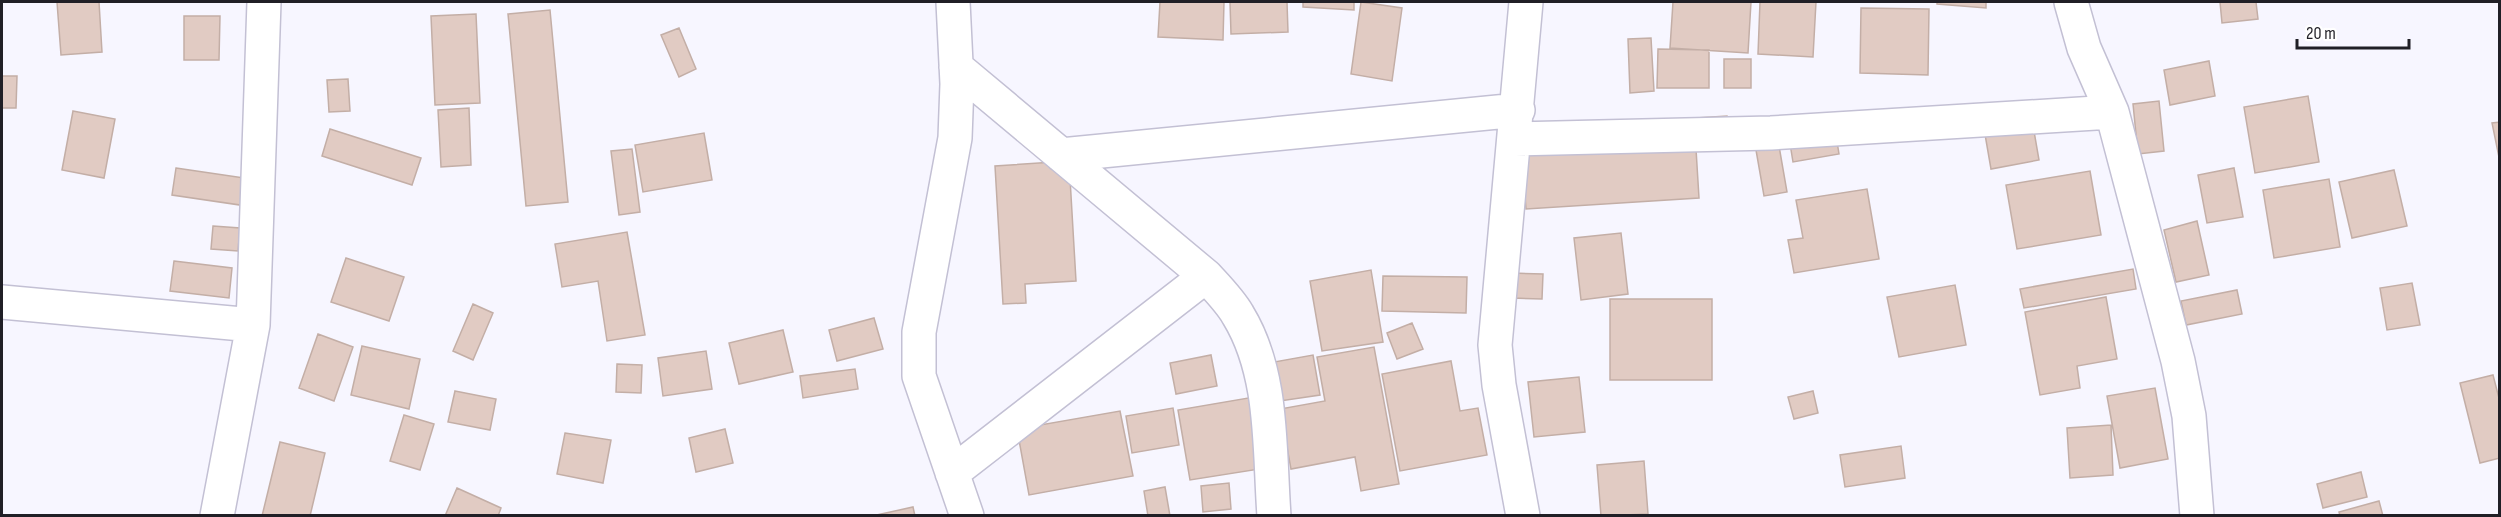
<svg xmlns="http://www.w3.org/2000/svg" width="2501" height="517" viewBox="0 0 2501 517" font-family="'Sofia Sans Condensed',sans-serif">
	<rect width="100%" height="100%" fill="#f7f6ff"/>
	<path fill="#e1cbc3" stroke="#c3aea6" stroke-width="1.5" d="M57,2H99L102,52L61,55Z
		M1160,2H1224L1223,40L1158,37Z
		M1230,2H1287L1288,32L1231,34Z
		M1303,2H1354V10L1303,7Z
		M1361,2L1402,8L1392,81L1351,74Z
		M1673,2H1751L1748,53L1670,48Z
		M1760,2H1816L1813,57L1758,54Z
		M1937,2H1986V8L1937,4Z
		M2220,2H2256L2258,19L2222,23Z
		M1861,8L1929,9L1928,75L1860,73Z
		M550,10L568,202L526,206L508,14Z
		M476,14L480,103L435,105L431,16Z
		M184,16H220L219,60H184Z
		M679,28L696,69L679,77L661,35Z
		M1651,38L1654,91L1630,93L1628,39Z
		M1658,49L1709,50V88H1657Z
		M1724,59H1751V88H1724Z
		M2209,61L2215,96L2170,105L2164,70Z
		M2,76H17L16,108H2Z
		M348,79L350,111L329,112L327,80Z
		M2308,96L2319,162L2255,173L2244,107Z
		M2159,101L2164,151L2138,154L2133,104Z
		M469,108L471,165L441,167L438,110Z
		M2030,108L2039,160L1991,169L1982,117Z
		M73,111L115,119L104,178L62,170Z
		M1727,116L1730,147L1696,149L1699,198L1526,209L1520,129Z
		M1833,117L1839,154L1793,162L1787,125Z
		M2500,122V162L2492,123Z
		M330,129L421,158L412,185L322,156Z
		M704,133L712,180L643,192L635,145Z
		M1779,146L1787,192L1764,196L1756,150Z
		M632,149L640,212L619,215L611,151Z
		M1069,161L1076,281L1025,284L1026,303L1003,304L995,166Z
		M176,168L271,182L267,209L172,195Z
		M2234,168L2243,217L2207,223L2198,175Z
		M2394,170L2407,226L2352,238L2339,182Z
		M2090,171L2101,235L2017,249L2006,185Z
		M2329,179L2340,247L2274,258L2263,190Z
		M1867,189L1879,259L1794,273L1788,240L1803,238L1796,200Z
		M2197,221L2209,275L2176,282L2164,230Z
		M213,226L240,228L238,251L211,249Z
		M627,232L645,335L607,341L598,281L562,287L555,244Z
		M1621,233L1628,294L1581,300L1574,238Z
		M346,258L404,277L389,321L331,302Z
		M174,261L232,268L229,298L170,291Z
		M2133,269L2136,289L2024,308L2020,289Z
		M1371,270L1383,342L1322,351L1310,281Z
		M1512,273L1543,274L1542,299L1512,298Z
		M1383,276L1467,277L1466,313L1382,311Z
		M2412,283L2420,325L2387,330L2380,288Z
		M1955,285L1966,345L1899,357L1887,297Z
		M2237,290L2242,314L2186,325L2181,301Z
		M2106,297L2117,359L2077,366L2080,388L2040,395L2025,312Z
		M1610,299H1712V380H1610Z
		M473,304L493,313L473,360L453,351Z
		M874,318L883,349L837,361L829,330Z
		M1412,323L1423,349L1397,359L1387,333Z
		M783,330L793,372L739,384L729,343Z
		M318,334L353,347L334,401L299,388Z
		M362,346L420,359L409,409L351,395Z
		M1374,347L1399,484L1361,491L1355,457L1291,469L1280,409L1325,401L1317,357Z
		M706,351L712,389L663,396L658,358Z
		M1211,355L1217,386L1176,394L1170,363Z
		M1313,355L1320,395L1280,401L1274,362Z
		M1451,361L1460,411L1478,408L1487,455L1400,471L1382,374Z
		M617,364L642,365L641,393L616,392Z
		M855,369L858,389L803,398L800,376Z
		M2493,375L2500,402V458L2480,463L2460,383Z
		M1579,377L1585,432L1534,437L1528,382Z
		M2155,388L2168,459L2120,468L2107,396Z
		M455,391L496,399L490,430L448,422Z
		M1813,391L1818,413L1794,419L1788,397Z
		M1254,397L1266,468L1190,480L1178,410Z
		M1173,408L1179,445L1132,453L1126,416Z
		M1120,411L1133,476L1029,495L1017,429Z
		M404,415L434,424L420,470L390,461Z
		M2111,425L2113,475L2070,478L2067,428Z
		M725,429L733,463L696,472L689,438Z
		M565,433L611,440L603,483L557,474Z
		M280,442L325,453L310,516H262Z
		M1901,446L1905,478L1845,487L1840,455Z
		M1644,461L1648,514L1601,516L1597,465Z
		M2361,472L2367,497L2323,508L2317,484Z
		M1229,483L1231,509L1203,512L1201,486Z
		M1165,487L1170,516H1148L1144,491Z
		M457,488L501,508L498,516H445Z
		M2379,501L2383,516H2340L2339,512Z
		M913,507L915,516H872Z"/>
	<g fill="none" stroke-linecap="round" stroke-linejoin="round">
		<g stroke="#c3c0d4" stroke-width="36">
			<path id="minor" d="M953,2L957,84L955,138L919,332V376L967,516
				M2071,2L2084,48L2112,112L2178,361L2189,416L2197,516
				M956,67L1206,276C1217,288 1230,301 1238,315C1274,374 1269,448 1274,516
				M1515,139L1771,133L2112,112
				M1061,155L1518,110
				M2,302L253,325
				M952,473L1206,276
				M217,516L253,325L264,2
				M1523,516L1499,385L1495,345L1526,2"/>
		</g>
		<use href="#minor" stroke="#fff" stroke-width="33"/>
	</g>
	<rect width="2501" height="517" fill="none" stroke="#201f26" stroke-width="6"/>
	<path d="M2297 39v9h112v-9" fill="none" stroke="#201f26" stroke-width="3"/>
	<text x="2306" y="39" font-size="18" fill="#201f26" stroke="#ffffff" stroke-width="4.5" paint-order="stroke">20 m</text>
</svg>
